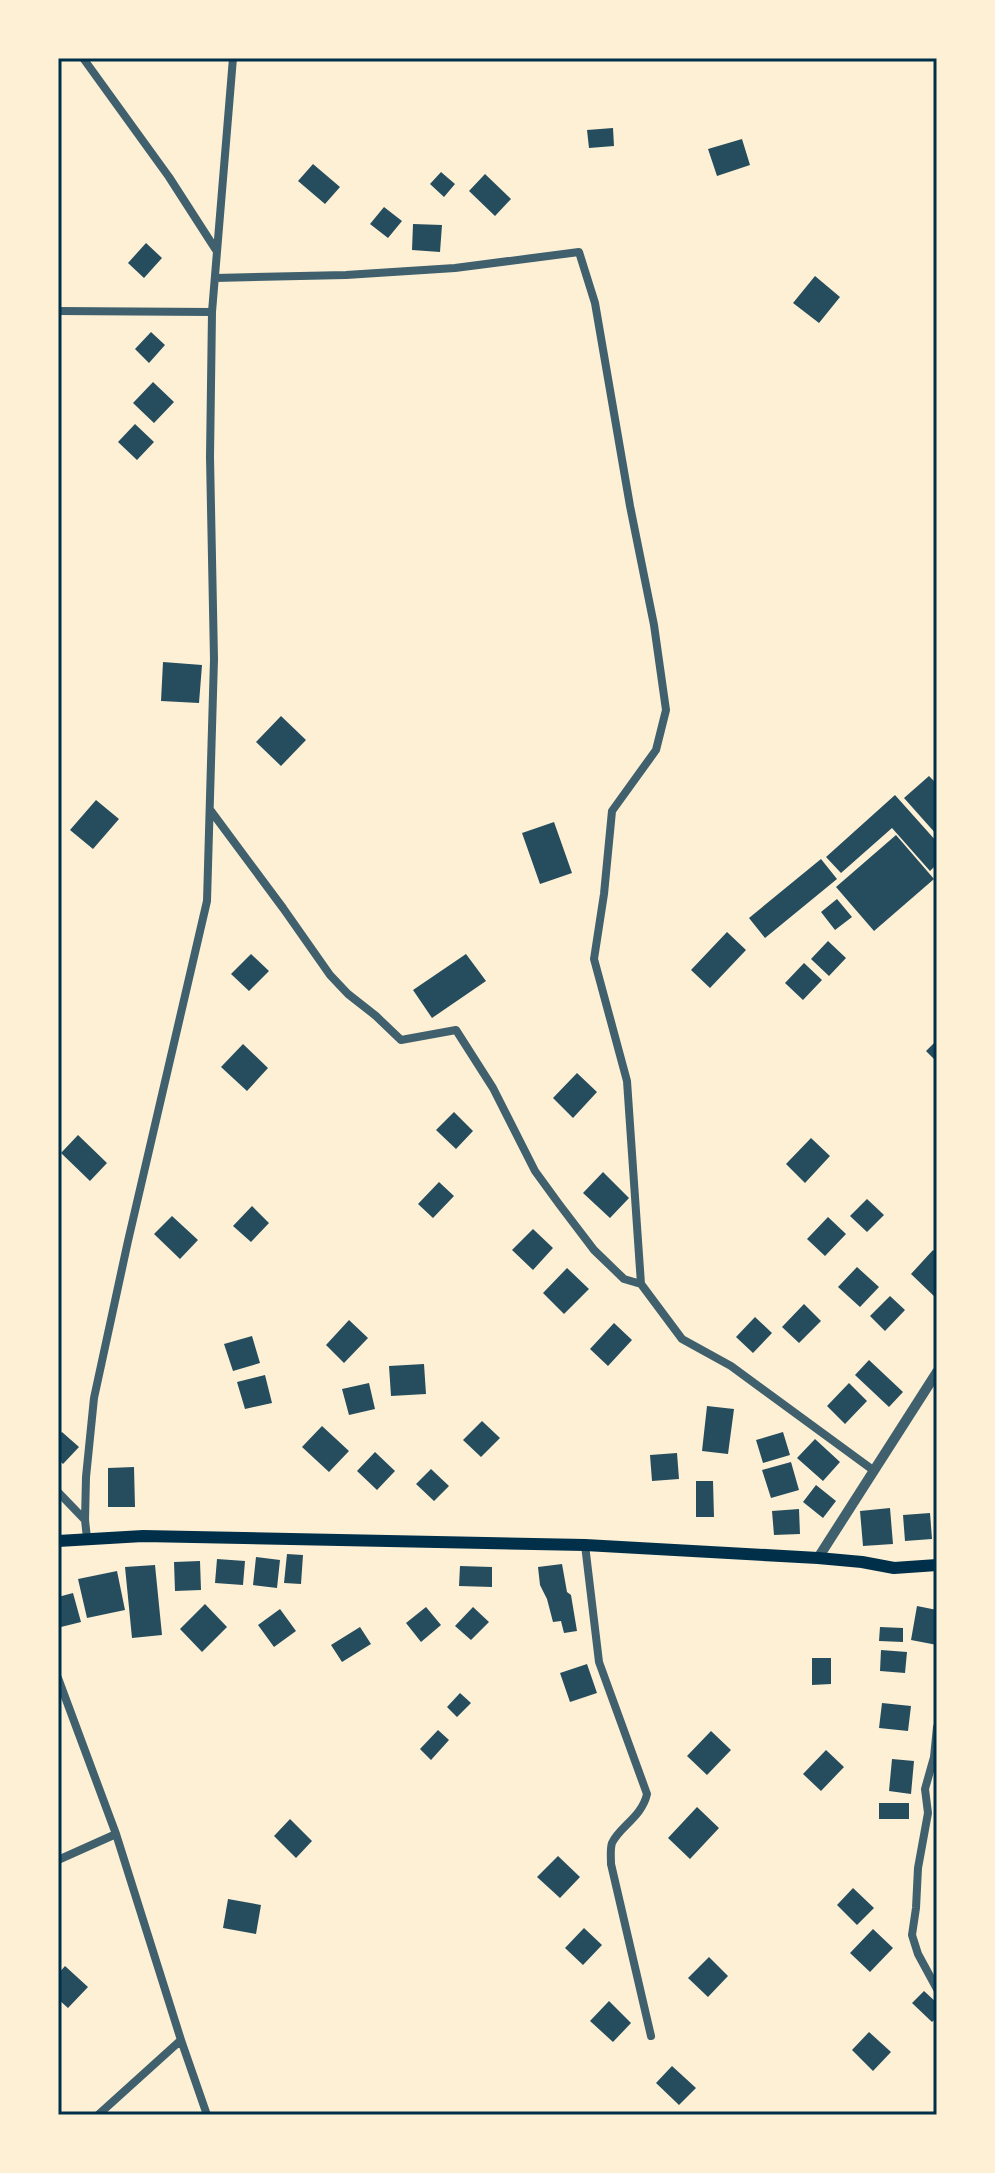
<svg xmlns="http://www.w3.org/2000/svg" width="995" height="2173" viewBox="0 0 995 2173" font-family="'Crimson Pro',serif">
	<rect width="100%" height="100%" fill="#fdf0d5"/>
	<path fill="#264d5e" d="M613,128L614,146L589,148L587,130Z
		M742,139L750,165L717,176L708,149Z
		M313,164L340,187L325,204L298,181Z
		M441,172L455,184L444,197L430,184Z
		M485,174L511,199L495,216L469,191Z
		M384,207L402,221L388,238L370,224Z
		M413,224L442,225L440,252L412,250Z
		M146,243L162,258L144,278L128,263Z
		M815,276L840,297L819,323L793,303Z
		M151,332L165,345L149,363L135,349Z
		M153,382L174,402L154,423L133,403Z
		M135,424L154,442L137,460L118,442Z
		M163,662L202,665L199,703L161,701Z
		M281,716L306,740L281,766L256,742Z
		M929,776L937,784V835L904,798Z
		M895,795L937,842V864L930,871L892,828L841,873L826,857Z
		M96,800L119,819L93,849L70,830Z
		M554,822L572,873L540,884L522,833Z
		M896,835L934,879L874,931L836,887Z
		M821,859L837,879L765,938L749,918Z
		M837,899L852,917L835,930L821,912Z
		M727,932L746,950L710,988L691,970Z
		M828,941L846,958L829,976L811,959Z
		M251,954L269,971L249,991L231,974Z
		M466,954L486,981L432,1018L413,990Z
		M804,963L822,980L803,1000L785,983Z
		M937,1040V1062L926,1051Z
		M243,1044L268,1068L247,1091L221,1067Z
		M577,1073L597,1092L573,1118L553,1098Z
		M454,1112L473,1131L456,1149L436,1130Z
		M78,1135L107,1163L90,1181L61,1153Z
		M811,1138L830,1156L805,1183L786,1164Z
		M603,1172L629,1198L610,1218L583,1193Z
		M439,1182L454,1196L433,1218L418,1204Z
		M867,1199L884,1215L867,1232L850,1216Z
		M252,1206L269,1223L251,1242L233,1226Z
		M172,1216L198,1240L180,1259L154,1234Z
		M828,1217L846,1234L825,1256L807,1239Z
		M533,1229L553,1248L533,1270L512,1250Z
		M933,1250L937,1254V1299L911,1274Z
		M857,1267L879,1287L860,1307L838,1287Z
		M567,1268L589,1289L564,1314L543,1293Z
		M890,1296L905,1310L885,1331L870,1316Z
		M804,1304L821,1321L799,1343L782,1327Z
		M755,1317L772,1333L753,1353L736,1337Z
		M349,1320L368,1338L344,1363L326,1345Z
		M614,1323L632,1340L608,1366L590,1349Z
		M252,1336L260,1363L233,1371L224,1344Z
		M869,1360L903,1392L889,1407L855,1375Z
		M424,1364L426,1394L391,1396L389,1366Z
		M265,1375L272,1403L245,1409L237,1382Z
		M369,1383L375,1409L349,1415L342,1389Z
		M849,1383L867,1401L845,1424L827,1406Z
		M707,1406L734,1409L728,1454L702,1451Z
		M482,1421L500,1438L481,1457L463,1440Z
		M322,1426L349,1451L329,1472L302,1447Z
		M62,1432L79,1447L63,1464L58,1459V1436Z
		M783,1432L790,1455L763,1463L756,1440Z
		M815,1439L840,1462L823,1481L797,1458Z
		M375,1452L395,1471L377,1490L357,1471Z
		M677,1453L679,1479L652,1481L650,1455Z
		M791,1462L799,1490L771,1498L762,1470Z
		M134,1467L135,1507H108V1468Z
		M431,1469L449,1486L434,1501L416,1484Z
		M696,1481H713L714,1517H696Z
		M816,1485L836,1501L823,1518L803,1502Z
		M890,1508L893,1544L863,1546L860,1511Z
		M799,1509L800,1534L774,1535L772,1511Z
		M930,1513L932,1539L905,1541L903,1515Z
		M287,1554L303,1555L301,1584L284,1583Z
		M256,1557L280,1560L277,1588L253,1585Z
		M217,1559L245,1561L243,1585L215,1583Z
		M200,1561L201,1590L175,1591L174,1562Z
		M562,1564L567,1592L571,1595L577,1631L564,1633L561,1621L553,1622L547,1599L540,1585L538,1567Z
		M155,1565L162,1635L132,1638L125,1567Z
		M460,1566L492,1567V1587L459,1586Z
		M117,1571L125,1610L87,1618L78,1579Z
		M73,1593L81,1622L61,1627L58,1617V1597Z
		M205,1604L227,1627L202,1652L180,1629Z
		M917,1606L937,1610V1645L911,1640Z
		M426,1607L441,1625L421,1642L406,1623Z
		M473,1607L489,1622L471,1640L455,1626Z
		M280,1609L296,1631L274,1647L258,1625Z
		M360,1627L371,1644L342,1662L331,1645Z
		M880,1627L903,1628V1642L879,1641Z
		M881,1650L907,1652L905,1673L880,1671Z
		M812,1658H831V1684L812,1685Z
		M587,1664L597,1693L570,1702L560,1673Z
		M460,1693L471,1703L457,1717L447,1707Z
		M882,1703L911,1706L908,1731L879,1728Z
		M438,1730L449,1740L431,1760L420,1749Z
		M711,1731L731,1750L707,1775L687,1756Z
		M826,1750L844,1767L821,1791L803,1774Z
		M892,1759L914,1761L911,1794L889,1791Z
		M879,1803H909V1819H879Z
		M697,1807L719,1828L690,1859L668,1838Z
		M290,1819L312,1841L296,1858L274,1836Z
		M558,1856L580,1877L560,1898L537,1877Z
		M853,1888L874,1908L857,1925L837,1905Z
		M228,1899L261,1905L256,1934L223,1928Z
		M584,1928L602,1945L583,1965L565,1948Z
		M873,1929L893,1948L870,1972L850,1953Z
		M709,1957L728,1976L708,1997L688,1978Z
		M65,1966L88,1987L68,2008L58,1999V1974Z
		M924,1991L937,2003V2017L932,2022L912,2003Z
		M609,2001L631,2023L613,2042L590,2021Z
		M869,2032L891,2052L873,2071L852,2050Z
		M672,2066L696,2088L679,2105L656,2083Z"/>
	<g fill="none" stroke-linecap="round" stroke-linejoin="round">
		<path stroke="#3f606c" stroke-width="8" d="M83,58L169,177L216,250
			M215,278L346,275L455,268L579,252L595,303L630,506L654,625L666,710L656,750L612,811L604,894L594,959L627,1081L641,1284L682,1339L731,1366L873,1470
			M58,311L212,312
			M211,811L283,908L330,975L348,994L376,1016L401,1040L456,1030L493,1088L535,1171L559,1204L594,1250L624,1279L641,1284
			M58,1492L85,1520
			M87,1538L85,1520L86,1477L94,1398L128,1241L207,901L214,659L210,457L212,312L233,58
			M585,1545L599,1662L647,1794C642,1817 619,1827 612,1843C610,1849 611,1857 611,1864L651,2036
			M58,1678L116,1834L181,2040L98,2115
			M937,1727L934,1757L925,1789L928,1813L918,1868L916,1908L912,1935L918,1954L937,1989
			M58,1860L116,1834
			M181,2040L207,2115"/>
		<path stroke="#3f606c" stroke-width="10" d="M818,1558L937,1372"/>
		<path stroke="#003049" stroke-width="12" d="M58,1541L143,1536L585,1545L818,1558L862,1562L894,1568L937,1565"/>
	</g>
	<rect width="995" height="2173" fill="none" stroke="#fdf0d5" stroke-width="120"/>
	<rect x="60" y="60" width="875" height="2053" fill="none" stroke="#003049" stroke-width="3"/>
</svg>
